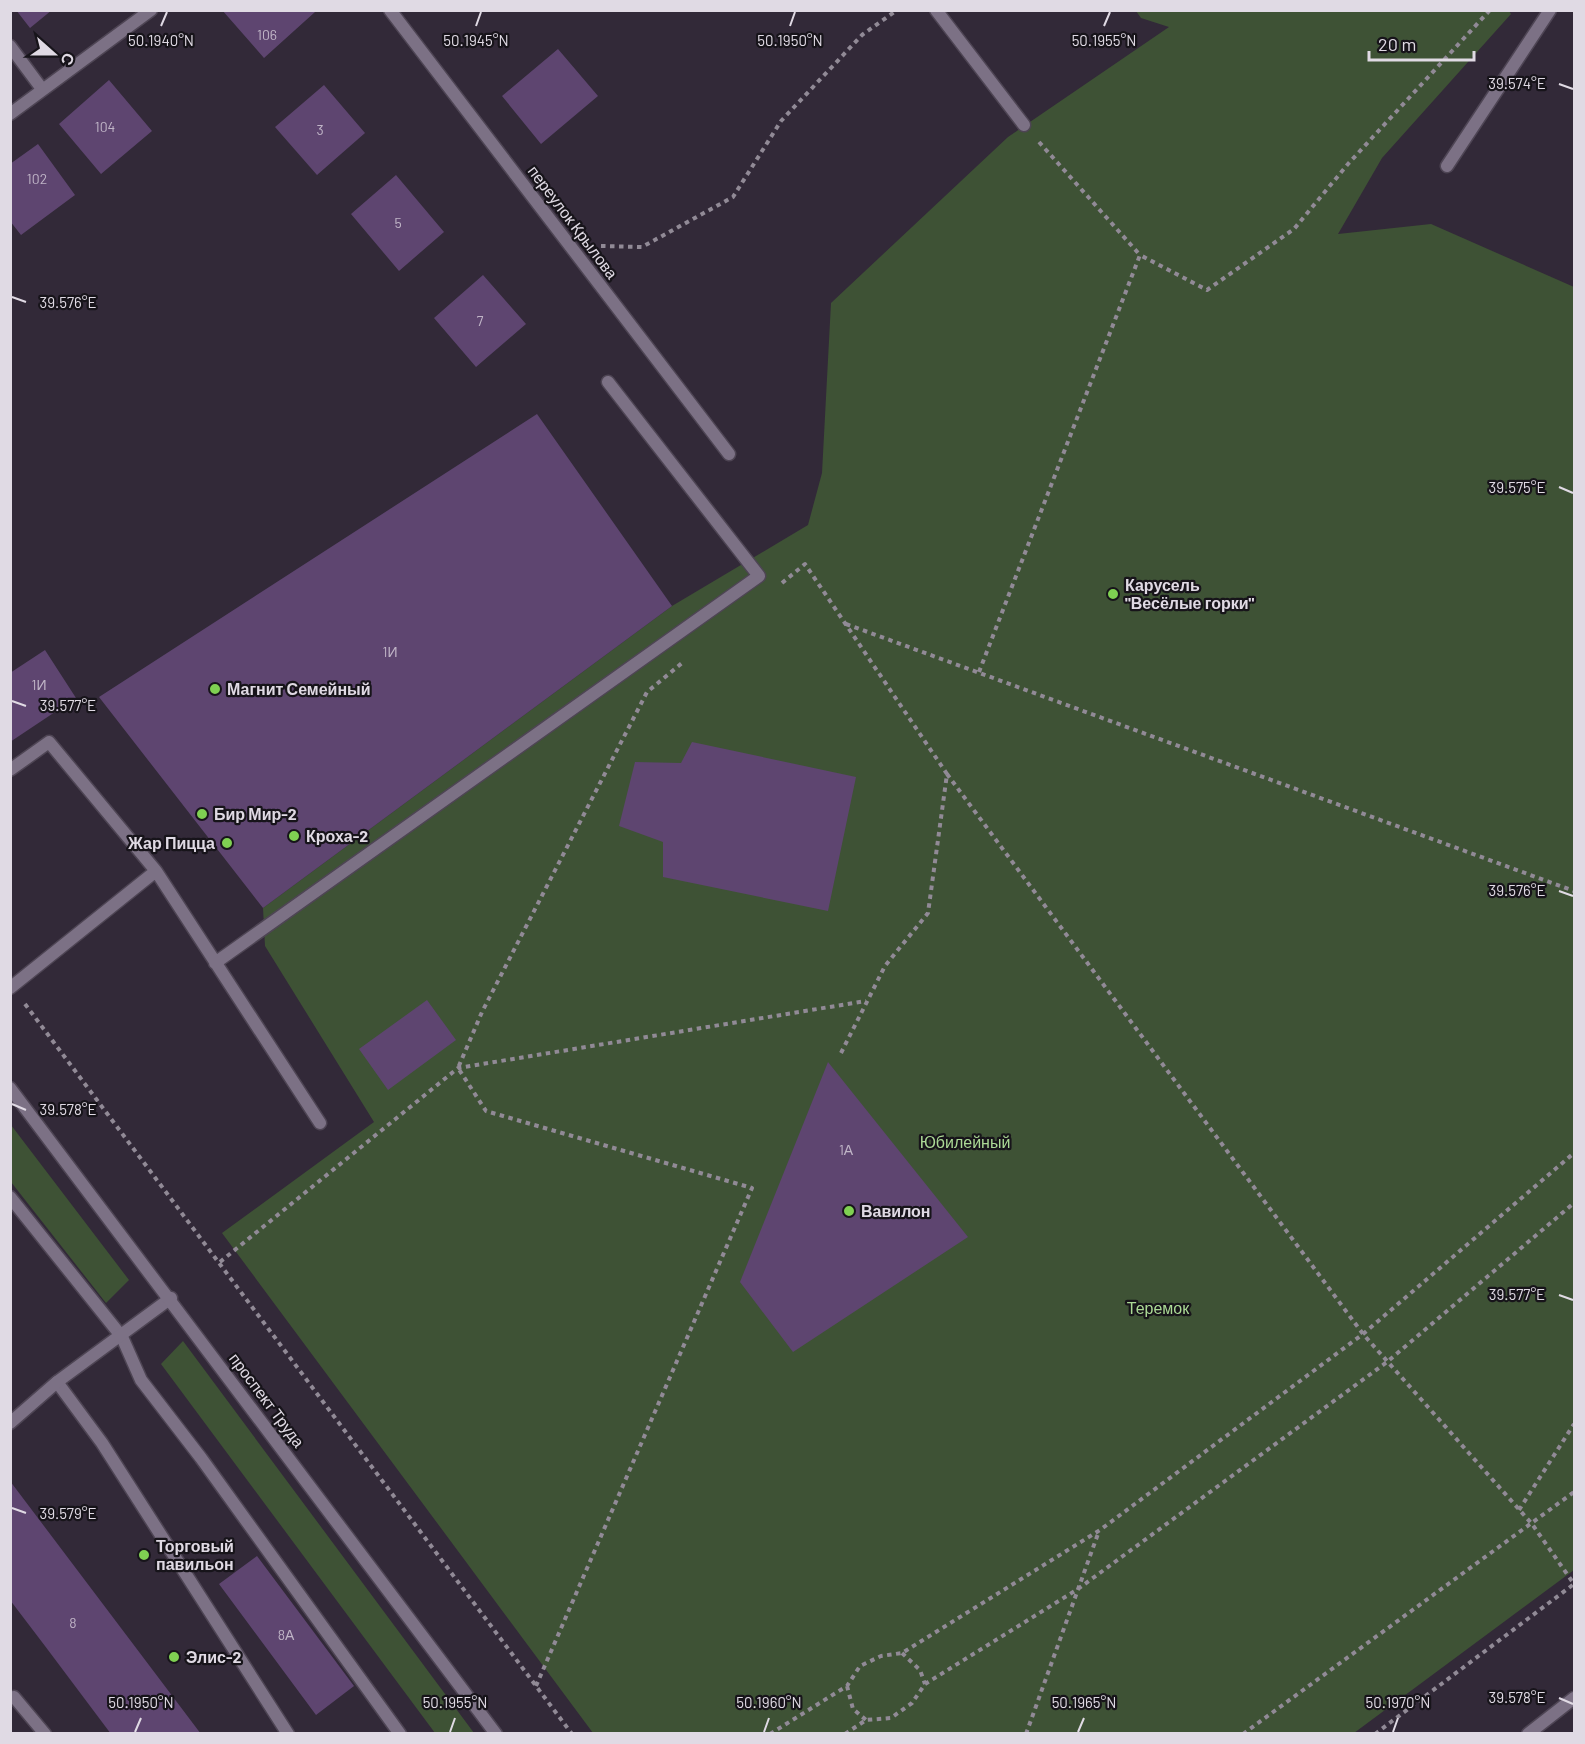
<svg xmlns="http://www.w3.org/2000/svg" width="1585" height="1744" viewBox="0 0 1585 1744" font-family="Barlow,sans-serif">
	<rect width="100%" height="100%" fill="#322938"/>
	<path fill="#3e5235" d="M1136,11H1509L1511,14L1382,158L1338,234L1431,224L1574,287V1570L1354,1733H593L222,1233L374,1122L265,946L263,908L672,606L808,525L822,473L831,303L1008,137L1169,27L1141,18Z
		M11,1125L129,1280L106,1303L11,1182Z
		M183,1341L474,1733H435L161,1364Z"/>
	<path fill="#5e4570" d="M16,10H52L30,28Z
		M222,10H314L315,12L264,58Z
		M558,49L598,96L541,144L502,96Z
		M109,80L152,131L101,174L59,124Z
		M324,85L365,133L317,175L275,127Z
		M38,144L75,195L21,235L10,221V164Z
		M396,175L444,232L399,271L351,214Z
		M483,275L526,324L476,367L434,318Z
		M537,414L672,606L263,908L99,697Z
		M45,650L76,698L10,742V673Z
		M692,742L856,777L828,911L663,877V842L619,826L635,762L681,763Z
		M427,1000L456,1040L388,1090L359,1049Z
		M828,1062L968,1237L793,1352L740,1282Z
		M10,1481L201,1734H111L45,1646L10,1600Z
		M257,1556L354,1686L316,1715L219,1584Z"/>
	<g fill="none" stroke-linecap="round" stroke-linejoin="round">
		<g stroke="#4e4554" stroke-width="15">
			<path id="service" d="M936,10L1024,125
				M10,46L42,89
				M1447,166L1550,10
				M10,770L49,742L156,871L10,988
				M156,871L320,1123
				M215,963L759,576L608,382
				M10,1197L122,1337L141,1380L201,1458L400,1734
				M57,1382L102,1443L288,1734
				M14,1697L45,1734"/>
		</g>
		<g stroke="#4e4554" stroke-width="15">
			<path id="minor" d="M390,10L729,454
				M10,114L151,10
				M10,1423L57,1382L171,1298"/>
		</g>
		<g stroke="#4e4554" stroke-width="15">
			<path id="tertiary" d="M10,1088L496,1734
				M1528,1734L1574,1698"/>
		</g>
		<path stroke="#918a96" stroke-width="4" stroke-dasharray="4.5 4.5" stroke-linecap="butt" d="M1039,142L1140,255
			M601,246L642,247L733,197L781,121L862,35L897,10
			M782,583L805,564L947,774
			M846,624L1574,891
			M979,672L1140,255L1207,290L1294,229L1348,164L1490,10
			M25,1004L572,1734
			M841,1053L885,966L928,913L947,774L1363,1334L1532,1524L1574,1584
			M220,1262L458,1068L866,1001
			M1519,1510L1574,1424
			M902,1653L920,1670L925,1684
			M536,1686L752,1188L486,1111L458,1068L482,1012L647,692L682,663
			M847,1686L853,1709L866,1720
			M770,1734L847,1686L860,1666L881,1656L902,1653L1100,1530L1363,1334L1574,1153
			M845,1734L866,1720L891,1718L912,1703L925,1684L1078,1589L1387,1362L1574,1203
			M1026,1734L1099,1531
			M1243,1734L1574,1492
			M1375,1734L1574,1584"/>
		<use href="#service" stroke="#7c7185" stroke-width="12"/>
		<use href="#minor" stroke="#7c7185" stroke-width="12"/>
		<use href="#tertiary" stroke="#7c7185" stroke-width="12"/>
	</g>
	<path fill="none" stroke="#e0dae4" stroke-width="2" d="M161,26L167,12M476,26L481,12M790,26L795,12M1104,26L1110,12M1559,84L1573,89M12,297L26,302M1559,487L1573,493M12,701L26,706M1559,891L1573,896M12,1104L26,1110M1559,1295L1573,1300M12,1508L26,1513M1559,1698L1573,1704M135,1732L141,1718M450,1732L455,1718M764,1732L769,1718M1078,1732L1084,1718M1393,1732L1398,1718"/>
	<g fill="#7fd052" stroke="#17141a" stroke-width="2">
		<circle cx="1113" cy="594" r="6"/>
		<circle cx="215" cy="689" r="6"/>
		<circle cx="202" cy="814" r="6"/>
		<circle cx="294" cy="836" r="6"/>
		<circle cx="227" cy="843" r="6"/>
		<circle cx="849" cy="1211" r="6"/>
		<circle cx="144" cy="1555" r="6"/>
		<circle cx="174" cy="1657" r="6"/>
	</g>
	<g text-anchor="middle" stroke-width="4.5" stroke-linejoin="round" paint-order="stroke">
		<g font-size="14" fill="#c0b5c7">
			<text x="267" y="40">106</text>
			<text x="105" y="132">104</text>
			<text x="320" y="135">3</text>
			<text x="37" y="184">102</text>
			<text x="398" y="228">5</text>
			<text x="480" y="326">7</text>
			<text x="390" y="657">1И</text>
			<text x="39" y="690">1И</text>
			<text x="846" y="1155">1А</text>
			<text x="73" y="1628">8</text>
			<text x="286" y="1640">8А</text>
		</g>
		<g font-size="16" fill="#e0dae4" stroke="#17141a">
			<text transform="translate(573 222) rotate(53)" y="6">переулок Крылова</text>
			<text transform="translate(267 1400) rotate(53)" y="6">проспект Труда</text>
		</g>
		<g font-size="16" font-weight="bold" fill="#e0dae4" stroke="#17141a" text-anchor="start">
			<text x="1125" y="591">Карусель<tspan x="1125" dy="18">"Весёлые горки"</tspan></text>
			<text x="227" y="695">Магнит Семейный</text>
			<text x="214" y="820">Бир Мир-2</text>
			<text x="306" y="842">Кроха-2</text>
			<text x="215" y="849" text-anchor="end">Жар Пицца</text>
			<text x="861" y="1217">Вавилон</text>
			<text x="156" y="1552">Торговый<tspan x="156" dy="18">павильон</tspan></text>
			<text x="186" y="1663">Элис-2</text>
		</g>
		<g font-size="16" fill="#abd995" stroke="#17141a">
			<text x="965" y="1148">Юбилейный</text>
			<text x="1158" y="1314">Теремок</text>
		</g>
	</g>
	<g font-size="15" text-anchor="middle" fill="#e0dae4" stroke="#17141a" stroke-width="4.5" stroke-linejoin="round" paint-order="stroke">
		<text x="161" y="46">50.1940°N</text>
		<text x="1104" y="46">50.1955°N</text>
		<text x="476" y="46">50.1945°N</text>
		<text x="790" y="46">50.1950°N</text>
		<text x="1517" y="89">39.574°E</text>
		<text x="68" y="308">39.576°E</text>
		<text x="1517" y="493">39.575°E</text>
		<text x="68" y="711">39.577°E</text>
		<text x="1517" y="896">39.576°E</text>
		<text x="68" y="1115">39.578°E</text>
		<text x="1517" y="1300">39.577°E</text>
		<text x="68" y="1519">39.579°E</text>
		<text x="1517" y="1703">39.578°E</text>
		<text x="141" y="1708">50.1950°N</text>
		<text x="455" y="1708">50.1955°N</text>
		<text x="769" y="1708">50.1960°N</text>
		<text x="1084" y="1708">50.1965°N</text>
		<text x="1398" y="1708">50.1970°N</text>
	</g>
	<rect width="1585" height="1744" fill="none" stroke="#e0dae4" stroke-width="24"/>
	<g transform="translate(54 54) rotate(111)" stroke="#17141a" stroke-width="4.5" paint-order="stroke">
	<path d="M0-4.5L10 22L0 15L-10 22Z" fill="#e0dae4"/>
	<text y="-9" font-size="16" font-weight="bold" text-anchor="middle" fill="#e0dae4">С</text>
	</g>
	<path d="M1369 51v9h105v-9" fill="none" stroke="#e0dae4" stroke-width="3"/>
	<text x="1378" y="51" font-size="18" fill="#e0dae4" stroke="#17141a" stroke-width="4.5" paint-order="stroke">20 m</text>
</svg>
